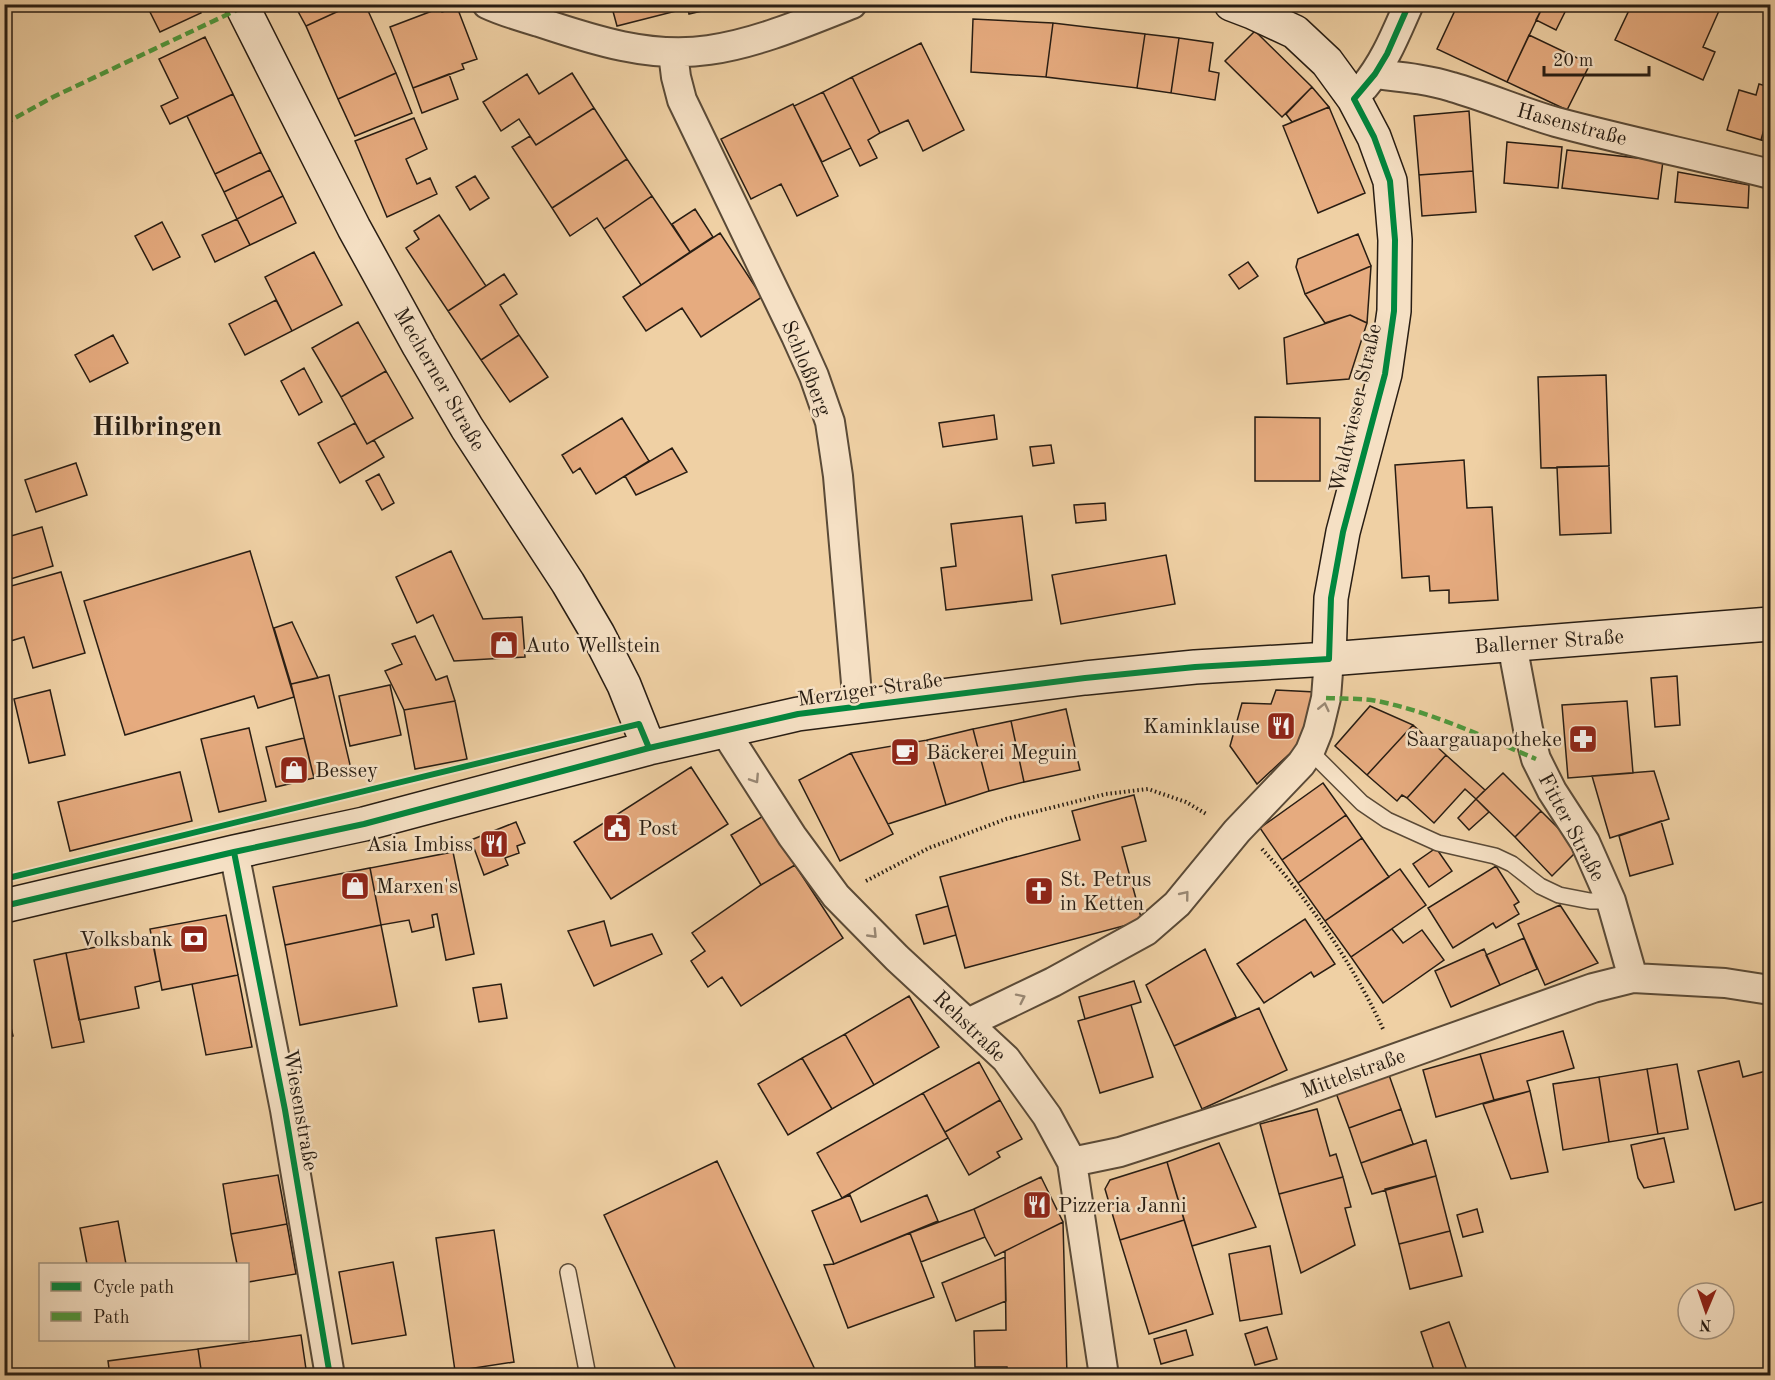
<svg xmlns="http://www.w3.org/2000/svg" width="1775" height="1380" viewBox="0 0 1775 1380" font-family="'Old Standard TT',serif">
	<rect width="100%" height="100%" fill="#efd0a4"/>
	<filter id="stains"><feTurbulence type="fractalNoise" baseFrequency=".00333" numOctaves="4"/><feColorMatrix values="0 0 0 0 .2 0 0 0 0 .09 0 0 0 0 .02 0 0 0 .5 -.17"/></filter>
	<radialGradient id="worn" r=".72"><stop offset=".6" stop-color="#630" stop-opacity="0"/><stop offset="1" stop-color="#630" stop-opacity=".3"/></radialGradient>
	<path fill="#e6ab7f" stroke="#281d13" stroke-width="1.5" d="M146,4H197L201,13L160,32Z
		M294,4H354L306,26Z
		M354,4H365L396,73L338,99L306,26Z
		M611,4H687L688,8L617,26Z
		M687,4H731L689,14Z
		M1458,4H1544L1507,82L1437,49Z
		M1544,4H1569L1556,30L1536,20Z
		M1632,4H1722L1703,47L1715,52L1703,80L1615,40Z
		M457,7L477,59L462,64L464,69L413,88L390,27L440,8L442,12Z
		M973,19L1053,23L1046,77L971,72Z
		M1053,23L1145,34L1137,88L1046,77Z
		M1255,31L1312,87L1282,117L1225,61Z
		M1145,34L1179,38L1171,93L1137,88Z
		M1529,35L1590,64L1567,110L1507,82Z
		M205,37L233,94L170,124L161,106L178,98L159,59Z
		M1179,38L1213,43L1209,71L1219,73L1215,100L1171,93Z
		M921,43L964,130L923,151L908,120L880,133L852,77Z
		M396,73L412,113L355,136L338,99Z
		M572,73L594,108L536,145L519,119L501,131L483,102L527,74L539,94Z
		M449,74L458,99L422,113L413,88Z
		M852,77L880,133L868,140L877,158L860,166L823,92Z
		M1759,84L1770,87V108L1761,140L1727,130L1739,90L1756,95Z
		M1312,87L1329,107L1292,122L1286,114Z
		M823,92L851,148L822,162L794,106Z
		M233,94L261,152L215,174L187,116Z
		M793,104L838,196L797,216L781,184L751,199L721,139Z
		M1329,107L1365,193L1318,213L1283,126Z
		M594,108L627,159L552,208L512,147L530,136L536,145Z
		M1770,108V142L1761,140Z
		M1469,111L1473,171L1419,175L1414,116Z
		M414,118L427,149L406,159L417,184L430,178L437,194L387,217L355,141Z
		M1507,142L1562,147L1558,188L1504,183Z
		M1567,150L1663,161L1658,199L1562,188Z
		M261,152L270,170L224,192L215,174Z
		M627,159L652,196L604,229L597,218L570,236L552,208Z
		M270,170L283,196L237,219L224,192Z
		M1473,171L1476,212L1422,216L1419,175Z
		M1678,172L1749,185L1748,208L1675,202Z
		M475,176L489,198L470,210L456,187Z
		M283,196L296,223L250,245L237,219Z
		M652,196L690,252L641,285L604,229Z
		M695,209L713,237L690,252L672,224Z
		M439,215L486,286L448,311L406,248L419,239L414,231Z
		M237,219L250,245L215,262L202,235Z
		M162,222L180,257L153,270L135,236Z
		M720,233L762,297L701,337L682,308L646,331L623,297Z
		M1358,234L1371,266L1305,294L1296,267L1298,259Z
		M314,252L342,305L292,331L265,277Z
		M1248,262L1258,276L1239,289L1229,275Z
		M1371,266L1367,323L1350,315L1325,323L1305,294Z
		M504,274L517,294L500,305L519,335L481,360L448,311Z
		M276,300L292,331L245,355L229,324Z
		M1350,315L1367,323L1349,379L1287,384L1284,338Z
		M358,322L386,371L341,397L312,348Z
		M113,335L128,363L90,382L75,355Z
		M519,335L548,377L510,402L481,360Z
		M304,368L322,402L299,415L281,381Z
		M386,371L413,418L367,444L341,397Z
		M1606,375L1609,466L1541,468L1538,377Z
		M994,415L997,439L943,447L939,423Z
		M1255,417L1320,418V481H1255Z
		M622,418L649,461L596,494L580,468L573,473L562,455Z
		M355,423L367,444L374,440L384,457L340,483L318,443Z
		M1051,445L1054,463L1033,466L1030,447Z
		M672,448L687,472L636,495L625,476Z
		M1464,460L1467,508L1492,507L1498,600L1449,603V590L1430,591L1429,576L1402,578L1395,465Z
		M76,463L87,495L36,512L25,480Z
		M1609,466L1611,533L1560,535L1557,467Z
		M379,474L394,503L382,510L366,481Z
		M1105,503L1106,520L1076,523L1074,505Z
		M1022,516L1032,600L946,610L941,568L956,566L951,524Z
		M42,527L53,566L4,581V538Z
		M250,551L294,697L258,708L254,696L125,735L84,601Z
		M451,551L483,619L522,617L525,657L454,661L433,615L417,623L396,577Z
		M1166,555L1175,604L1061,624L1052,575Z
		M61,572L85,653L33,668L24,637L4,643V588Z
		M292,622L318,678L291,684L274,628Z
		M415,636L436,680L447,676L455,701L404,710L385,671L402,664L392,644Z
		M329,675L351,769L314,778L291,684Z
		M1677,676L1680,725L1655,727L1651,678Z
		M390,685L401,735L350,746L339,696Z
		M50,690L65,755L29,763L14,699Z
		M1276,690L1315,692L1298,746L1257,784L1230,746L1242,703L1271,704Z
		M455,701L467,759L415,769L404,710Z
		M1627,701L1633,773L1568,778L1562,705Z
		M1370,706L1413,725L1367,775L1335,746Z
		M1066,709L1080,770L1024,782L1011,721Z
		M1011,721L1024,782L989,791L973,729Z
		M1413,725L1446,755L1407,798L1402,795L1397,801L1367,775Z
		M249,728L266,801L219,812L201,739Z
		M973,729L989,791L946,805L927,740Z
		M304,738L314,778L276,787L266,747Z
		M927,740L946,805L888,824L851,753Z
		M851,753L893,834L840,861L799,780Z
		M1446,755L1485,790L1476,799L1465,789L1434,823L1407,798Z
		M691,767L728,824L611,899L574,842Z
		M1654,771L1669,819L1610,838L1592,776Z
		M180,772L192,821L70,851L58,802Z
		M1503,773L1541,811L1515,837L1476,799Z
		M1323,783L1346,815L1282,860L1260,828Z
		M1134,795L1146,841L1122,847L1142,921L965,968L940,877L1080,840L1072,811Z
		M1476,799L1489,812L1469,830L1458,818Z
		M1541,811L1579,849L1552,876L1515,837Z
		M765,815L795,865L761,885L731,835Z
		M1346,815L1362,838L1298,883L1282,860Z
		M1661,821L1673,864L1630,876L1619,836Z
		M516,822L525,843L517,846L519,853L505,858L508,865L484,875L471,840Z
		M1362,838L1389,877L1325,921L1298,883Z
		M1436,848L1452,871L1429,887L1413,864Z
		M453,852L474,954L446,960L437,914L432,915L434,927L412,932L409,920L381,925L370,868Z
		M795,865L843,938L741,1006L722,977L708,987L691,961L705,951L692,933L761,885Z
		M1496,866L1519,902L1514,905L1519,914L1496,928L1493,923L1453,948L1428,908Z
		M370,868L381,925L285,945L273,887Z
		M1400,869L1426,905L1351,957L1325,921Z
		M1560,905L1598,963L1545,985L1518,924Z
		M948,906L956,935L924,944L916,915Z
		M226,915L238,975L162,990L150,929Z
		M1305,919L1335,964L1314,977L1311,972L1264,1003L1237,964Z
		M604,921L611,946L652,934L662,954L594,986L568,931Z
		M381,925L397,1006L300,1025L285,945Z
		M1392,929L1403,943L1422,930L1444,960L1383,1003L1351,957Z
		M152,936L160,981L135,987L139,1008L79,1020L66,953Z
		M1524,938L1537,969L1500,985L1486,955Z
		M1205,949L1236,1017L1174,1046L1146,985Z
		M1484,949L1500,985L1451,1007L1435,971Z
		M66,953L84,1042L52,1048L34,960Z
		M238,975L252,1047L206,1055L192,984Z
		M1134,981L1141,1002L1085,1019L1079,997Z
		M501,984L507,1018L479,1022L473,988Z
		M909,996L939,1047L874,1085L845,1034Z
		M4,997L13,1036L4,1038Z
		M1131,1005L1153,1077L1100,1093L1078,1021Z
		M1259,1008L1287,1070L1202,1109L1174,1046Z
		M1563,1031L1574,1068L1527,1081L1530,1091L1494,1100L1480,1054Z
		M845,1034L874,1085L832,1109L802,1058Z
		M1480,1054L1494,1100L1436,1117L1423,1070Z
		M802,1058L832,1109L788,1135L758,1084Z
		M1739,1061L1743,1077L1770,1070V1200L1735,1210L1698,1071Z
		M979,1062L1000,1100L945,1132L923,1093Z
		M1677,1064L1688,1129L1658,1134L1647,1069Z
		M1647,1069L1658,1134L1609,1142L1599,1077Z
		M1389,1075L1401,1109L1349,1128L1336,1093Z
		M1599,1077L1609,1142L1563,1150L1553,1084Z
		M1530,1091L1548,1172L1511,1179L1483,1104Z
		M923,1093L948,1138L842,1198L817,1153Z
		M1000,1100L1022,1139L997,1152L1000,1157L969,1175L945,1132Z
		M1317,1109L1330,1156L1336,1154L1343,1177L1279,1194L1260,1124Z
		M1401,1109L1413,1144L1361,1163L1349,1128Z
		M1664,1138L1674,1182L1644,1188L1638,1178L1631,1145Z
		M1426,1140L1436,1176L1372,1194L1361,1163Z
		M1219,1143L1256,1227L1192,1246L1167,1162Z
		M717,1161L818,1376H679L604,1215Z
		M1167,1162L1184,1220L1120,1240L1105,1189L1110,1180Z
		M278,1175L287,1224L231,1234L223,1184Z
		M1436,1176L1450,1231L1399,1244L1385,1189Z
		M1041,1177L1063,1222L995,1256L985,1237L974,1209Z
		M1343,1177L1351,1207L1345,1208L1355,1245L1301,1273L1279,1194Z
		M850,1195L861,1222L927,1195L938,1221L834,1264L812,1211Z
		M974,1209L985,1237L921,1262L910,1233Z
		M1477,1209L1483,1232L1463,1237L1457,1215Z
		M1184,1220L1213,1314L1149,1334L1120,1240Z
		M118,1221L126,1264H87L80,1228Z
		M1063,1222L1067,1376H1008L1007,1367H975L974,1331L1006,1330L1005,1251Z
		M287,1224L296,1274L248,1282V1264H237L231,1234Z
		M494,1230L514,1362L455,1371L436,1238Z
		M1450,1231L1462,1276L1410,1289L1399,1244Z
		M910,1233L934,1297L848,1328L824,1265L834,1264Z
		M1270,1246L1282,1314L1240,1321L1229,1254Z
		M1005,1257L1006,1301L956,1321L942,1283Z
		M393,1262L406,1335L352,1344L339,1272Z
		M1449,1322L1468,1373L1461,1376H1436L1421,1332Z
		M1267,1327L1277,1359L1255,1365L1245,1334Z
		M1186,1330L1193,1355L1161,1364L1154,1339Z
		M301,1335L307,1376H202L198,1349Z
		M198,1349L202,1376H110L108,1361Z"/>
	<g fill="none" stroke-linecap="round" stroke-linejoin="round">
		<g stroke="#5a4a37" stroke-width="18">
			<path id="service" d="M1310,751L1362,803L1387,820L1438,843L1495,856L1512,864L1540,886L1559,895L1590,901H1611
				M568,1272L588,1376"/>
		</g>
		<g stroke="#5a4a37" stroke-width="32">
			<path id="minor" d="M487,4C504,12 522,17 539,22C593,40 651,59 709,50C758,43 806,22 852,4
				M673,53L676,77L682,100L796,336L814,376L830,422L838,476L858,706
				M1375,74C1401,77 1427,79 1452,87C1487,97 1521,112 1556,122C1627,141 1699,156 1770,174
				M1364,87C1385,62 1396,33 1409,4
				M1512,644L1528,729L1536,759L1552,791L1585,842L1611,901L1633,978
				M724,730L792,836L836,896L897,958L1006,1059L1047,1116L1072,1162L1104,1376
				M234,852L285,1110L330,1376
				M968,1023L1053,982L1146,931L1177,904L1237,831L1301,764L1310,751L1318,731L1326,698L1329,659
				M1072,1162L1120,1152L1247,1111L1593,988L1633,978L1725,983L1770,990"/>
		</g>
		<g stroke="#281d13" stroke-width="36">
			<path id="secondary" d="M241,4L354,228L419,346L467,428L568,583L598,634L624,685L649,748
				M1231,4L1252,12L1295,32L1327,62L1354,99L1374,137L1390,181L1395,240L1394,311L1385,374L1343,532L1331,598L1329,659
				M4,906L234,852L364,824L649,748L798,714L1085,678L1195,667L1329,659L1770,624"/>
		</g>
		<path stroke="#281d13" stroke-width="4" stroke-dasharray="1.5 3" stroke-linecap="butt" d="M1262,849C1310,901 1354,966 1383,1029
			M866,881L929,848L1006,819L1106,794L1148,789L1186,802L1208,815"/>
		<use href="#service" stroke="#f5e0c4" stroke-width="15"/>
		<use href="#minor" stroke="#f5e0c4" stroke-width="28"/>
		<use href="#secondary" stroke="#f5e0c4" stroke-width="33"/>
		<path stroke="#4e9a3d" stroke-width="4.5" stroke-dasharray="9 4.5" stroke-linecap="butt" d="M4,124L53,97L243,7
			M1326,698C1343,699 1361,698 1377,701C1432,712 1484,737 1536,759"/>
		<g stroke="#f5e0c4" stroke-width="10">
			<path id="cycleway" d="M234,852L285,1110L330,1376
				M4,879L639,724L649,748
				M4,906L234,852L364,824L649,748L798,714L1085,678L1195,667L1329,659L1331,598L1343,532L1385,374L1394,311L1395,240L1390,181L1374,137L1354,99L1375,74L1387,54L1409,4"/>
		</g>
		<use href="#cycleway" stroke="#00873e" stroke-width="6"/>
	</g>
	<defs><path id="oneway-chevron" d="M-2-3.5L2.5 0L-2 3.5" fill="none" stroke-width="1.6" stroke-linecap="round" stroke-linejoin="round" transform="scale(1.5)"/></defs>
	<g stroke="#998874">
		<use href="#oneway-chevron" transform="translate(1324 707) rotate(-77)"/>
		<use href="#oneway-chevron" transform="translate(755 779) rotate(57)"/>
		<use href="#oneway-chevron" transform="translate(1185 895) rotate(-51)"/>
		<use href="#oneway-chevron" transform="translate(873 934) rotate(46)"/>
		<use href="#oneway-chevron" transform="translate(1021 998) rotate(-26)"/>
	</g>
	<defs>
		<g id="shop-square" transform="scale(1.5)"><rect x="-9" y="-9" width="18" height="18" rx="4" fill="#8f2418" stroke="#f5e0c4"/><path d="M-5-2.5h2.3a2.7 3.5 0 0 1 5.4 0H5L5.5 6h-11ZM-1.5-2.5h3a1.5 2.3 0 0 0-3 0Z" fill="#fff"/></g>
		<g id="restaurant-square" transform="scale(1.5)"><rect x="-9" y="-9" width="18" height="18" rx="4" fill="#8f2418" stroke="#f5e0c4"/><path d="M-5-6h1v4h1v-4h1v4h1v-4h1v5L-1.5 .5V6h-2V.5L-5-1ZM5-6V6H3V1.5H1.5Q1.5-4 5-6Z" fill="#fff"/></g>
		<g id="pharmacy-square" transform="scale(1.5)"><rect x="-9" y="-9" width="18" height="18" rx="4" fill="#8f2418" stroke="#f5e0c4"/><path d="M-2-6h4v4h4v4h-4v4h-4v-4h-4v-4h4Z" fill="#fff"/></g>
		<g id="cafe-square" transform="scale(1.5)"><rect x="-9" y="-9" width="18" height="18" rx="4" fill="#8f2418" stroke="#f5e0c4"/><path d="M-5.5-4.5H6V0H3Q3 3.5 0 3.5H-2.5Q-5.5 3.5-5.5 0ZM3-3.2v2h1.7v-2ZM-6 4.5H4V6H-6Z" fill="#fff"/></g>
		<g id="civic-square" transform="scale(1.5)"><rect x="-9" y="-9" width="18" height="18" rx="4" fill="#8f2418" stroke="#f5e0c4"/><path d="M-.6-6.5H3V-4.5H.6V-3L4-1V1h2V6H-6V1h2V-1L-.6-3ZM-1.2 2.5V6h2.4V2.5Z" fill="#fff"/></g>
		<g id="church-square" transform="scale(1.5)"><rect x="-9" y="-9" width="18" height="18" rx="4" fill="#8f2418" stroke="#f5e0c4"/><path d="M-1.2-6h2.4v3.5h3.3v2.4h-3.3V6h-2.4V-.1h-3.3v-2.4h3.3Z" fill="#fff"/></g>
		<g id="bank-square" transform="scale(1.5)"><rect x="-9" y="-9" width="18" height="18" rx="4" fill="#8f2418" stroke="#f5e0c4"/><path d="M-6-4H6V4H-6ZM0-2.3a2.3 2.3 0 1 0 0 4.6a2.3 2.3 0 1 0 0-4.6Z" fill="#fff"/></g>
	</defs>
	<g fill-rule="evenodd">
		<use href="#shop-square" x="504" y="645"/>
		<use href="#restaurant-square" x="1281" y="726"/>
		<use href="#pharmacy-square" x="1583" y="739"/>
		<use href="#cafe-square" x="905" y="752"/>
		<use href="#shop-square" x="294" y="770"/>
		<use href="#civic-square" x="617" y="828"/>
		<use href="#restaurant-square" x="494" y="844"/>
		<use href="#shop-square" x="355" y="886"/>
		<use href="#church-square" x="1039" y="891"/>
		<use href="#bank-square" x="194" y="939"/>
		<use href="#restaurant-square" x="1037" y="1205"/>
	</g>
	<g text-anchor="middle" stroke-width="5" stroke-linejoin="round" paint-order="stroke">
		<g font-size="21" fill="#281d13" stroke="#f5e0c4">
			<text transform="translate(1572 124) rotate(15)" y="7">Hasenstraße</text>
			<text transform="translate(807 368) rotate(68)" y="7">Schloßberg</text>
			<text transform="translate(440 379) rotate(60)" y="7">Mecherner Straße</text>
			<text transform="translate(1355 408) rotate(-77)" y="7">Waldwieser Straße</text>
			<text transform="translate(1549 641) rotate(-4)" y="7">Ballerner Straße</text>
			<text transform="translate(870 689) rotate(-8)" y="7">Merziger Straße</text>
			<text transform="translate(1572 827) rotate(62)" y="7">Fitter Straße</text>
			<text transform="translate(970 1026) rotate(44)" y="7">Rehstraße</text>
			<text transform="translate(1353 1073) rotate(-20)" y="7">Mittelstraße</text>
			<text transform="translate(301 1110) rotate(80)" y="7">Wiesenstraße</text>
		</g>
		<g font-size="21" fill="#281d13" stroke="#f5e0c4" text-anchor="start">
			<text x="525" y="652">Auto Wellstein</text>
			<text x="1260" y="733" text-anchor="end">Kaminklause</text>
			<text x="1562" y="746" text-anchor="end">Saargauapotheke</text>
			<text x="926" y="759">Bäckerei Meguin</text>
			<text x="315" y="777">Bessey</text>
			<text x="638" y="835">Post</text>
			<text x="473" y="851" text-anchor="end">Asia Imbiss</text>
			<text x="1060" y="886">St. Petrus<tspan x="1060" dy="24">in Ketten</tspan></text>
			<text x="376" y="893">Marxen's</text>
			<text x="173" y="946" text-anchor="end">Volksbank</text>
			<text x="1058" y="1212">Pizzeria Janni</text>
		</g>
		<g font-size="27" font-weight="bold" fill="#281d13" stroke="#f5e0c4">
			<text x="157" y="435">Hilbringen</text>
		</g>
	</g>
	<rect width="1775" height="1380" fill="none" stroke="#efd0a4" stroke-width="24"/>
	<rect x="6" y="6" width="1763" height="1368" fill="none" stroke="#281d13" stroke-width="3"/>
	<rect x="12" y="12" width="1751" height="1356" fill="none" stroke="#281d13" stroke-width="1.5"/>
	<rect x="39" y="1263" width="210" height="78" fill="#f5e0c4" stroke="#a3927d" stroke-width="1.5"/>
	<rect x="51" y="1282" width="30" height="9" fill="#00873e" stroke="#a3927d" stroke-width="1.5"/>
	<text x="93" y="1293" font-size="18" fill="#281d13">Cycle path</text>
	<rect x="51" y="1312" width="30" height="9" fill="#4e9a3d" stroke="#a3927d" stroke-width="1.5"/>
	<text x="93" y="1323" font-size="18" fill="#281d13">Path</text>
	<g transform="translate(1706 1311) rotate(182)"><circle r="28" fill="#f5e0c4" stroke="#a3927d" stroke-width="1.5"/>
	<path d="M0-4.5L10 22L0 15L-10 22Z" fill="#8f2418"/>
	<text y="-9" font-size="16" font-weight="bold" text-anchor="middle" fill="#281d13">N</text>
	</g>
	<path d="M1544 66v9h105v-9" fill="none" stroke="#281d13" stroke-width="3"/>
	<text x="1553" y="66" font-size="18" fill="#281d13" stroke="#f5e0c4" stroke-width="4.5" paint-order="stroke">20 m</text>
	<rect width="100%" height="100%" filter="url(#stains)"/>
	<rect width="100%" height="100%" fill="url(#worn)"/>
</svg>
